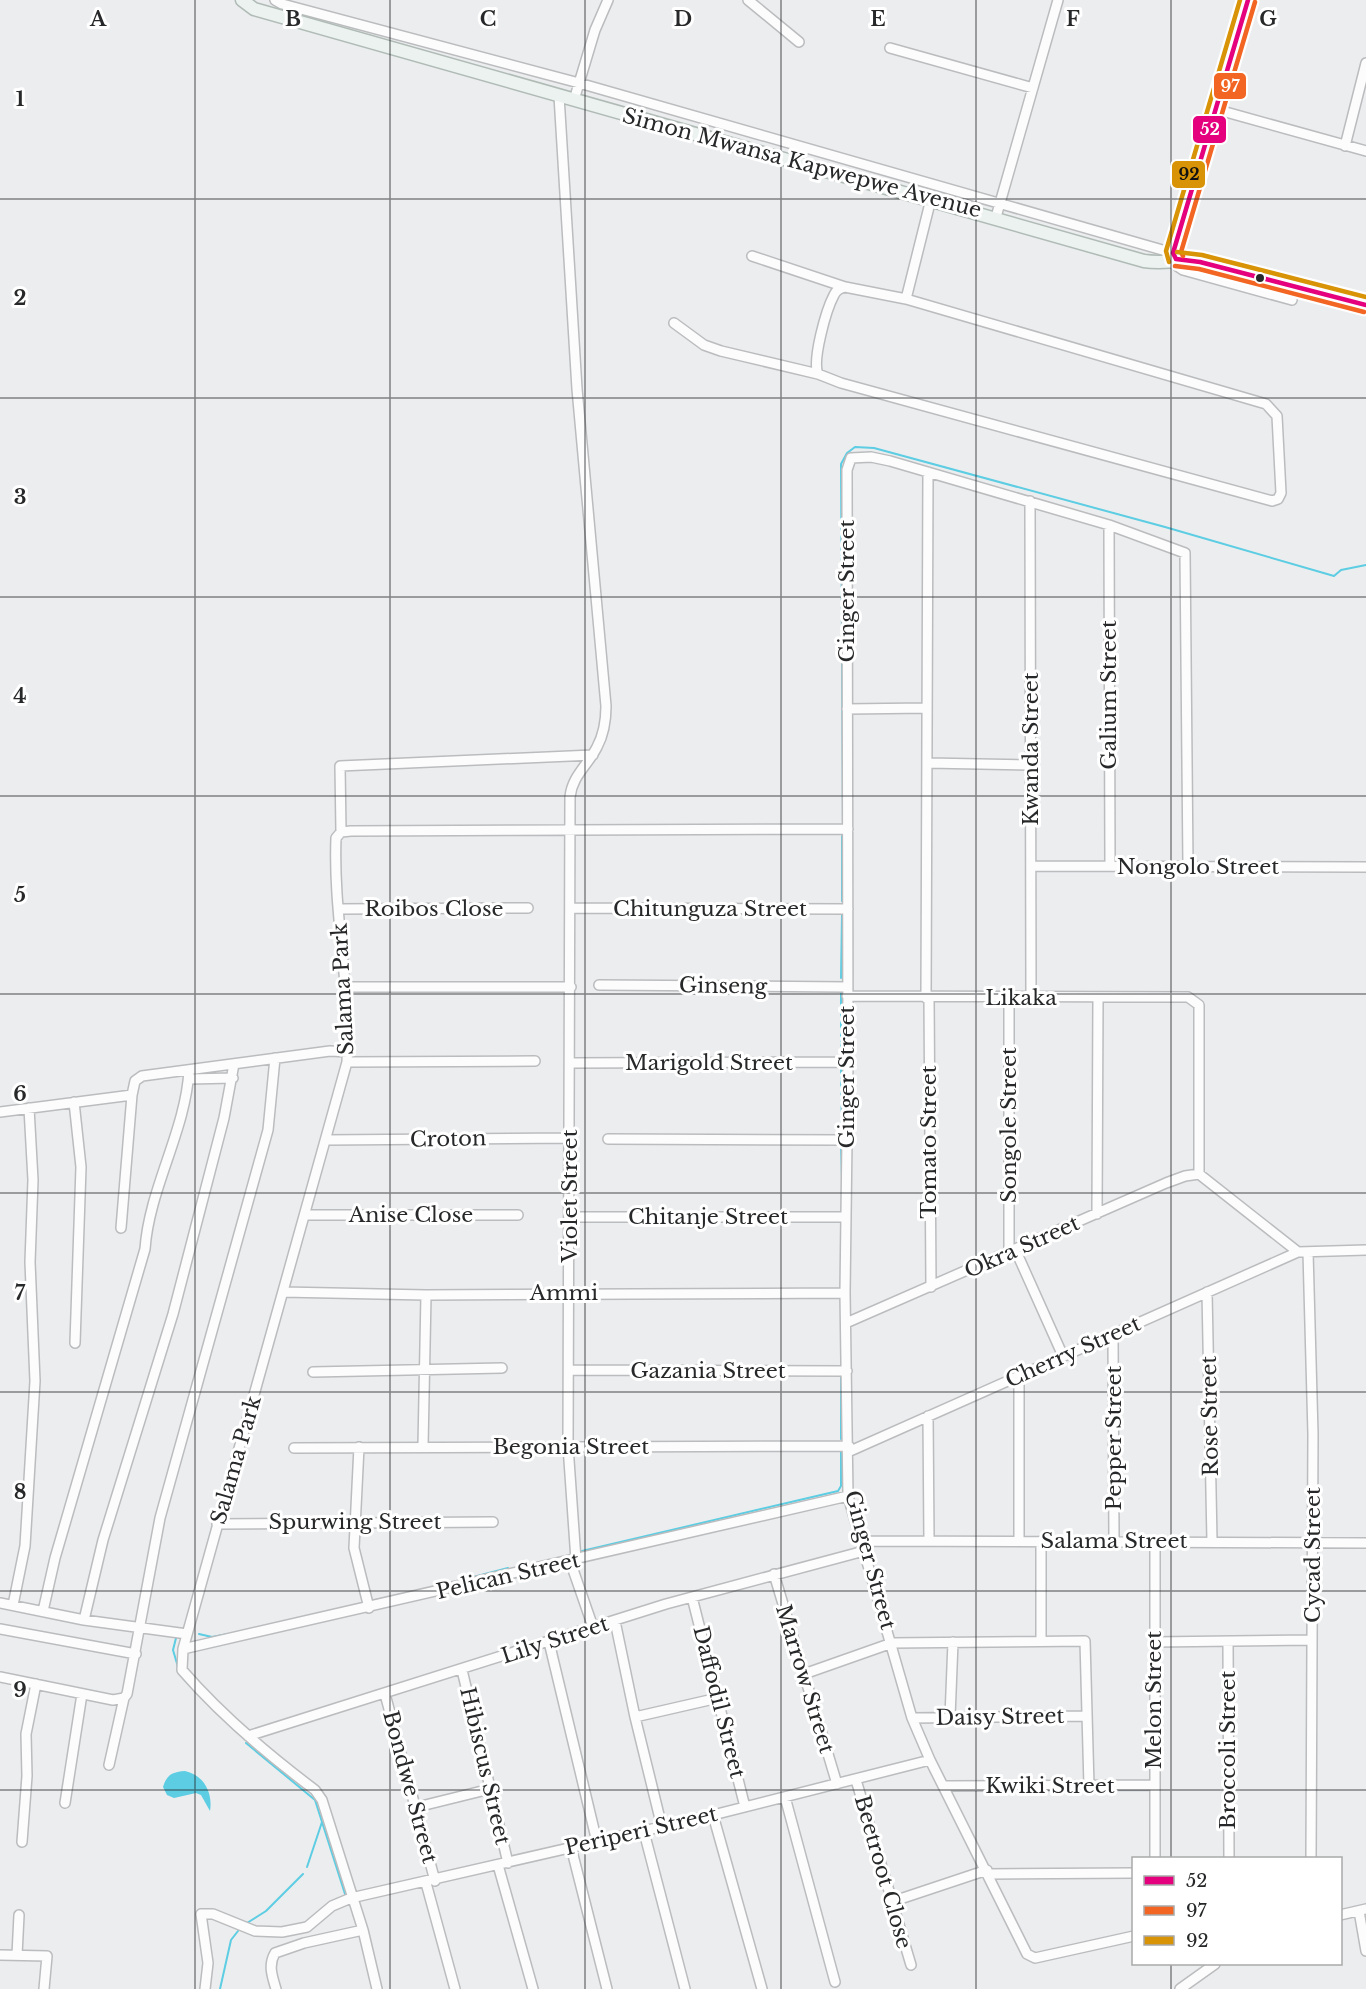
<svg xmlns="http://www.w3.org/2000/svg" width="1366" height="1989" viewBox="0 0 1366 1989" font-family="'Libre Baskerville',serif">
	<rect width="100%" height="100%" fill="#ebedef"/>
	<path fill="#5ccde2" d="M185,1771C204,1775 213,1793 210,1811L201,1795L196,1793L174,1798L167,1795L163,1787C167,1774 173,1772 185,1771Z"/>
	<g fill="none" stroke-linecap="round" stroke-linejoin="round">
		<path stroke="#5ccde2" stroke-width="2" d="M843,823L841,464L847,453L855,447L874,448L1165,527L1334,576L1341,570L1366,565
			M842,836V901
			M841,978L842,915
			M841,1055V991
			M841,1069L842,1134
			M841,1145L842,1178
			M841,1339V1363
			M841,1375V1439
			M582,1551L838,1491L841,1486V1452
			M439,1586L508,1568
			M199,1634L212,1637L228,1634
			M176,1638L173,1650L178,1667
			M183,1678L210,1706
			M216,1712L238,1733
			M246,1743L315,1800L345,1894
			M307,1867L322,1822
			M247,1923L266,1911L303,1874
			M220,1989L231,1940L238,1931"/>
		<g stroke="#bbbcbe" stroke-width="12">
			<path id="minor" d="M275,0L282,4L579,83L1173,253
				M748,0L799,42
				M890,48L1033,88
				M559,96L577,389L606,706C606,720 604,734 597,747C588,765 572,776 570,797L568,1446L576,1560
				M574,100L595,30L608,0
				M1215,109L1366,151
				M1345,146L1366,63
				M996,217L1058,0
				M1176,259L1177,266L1183,270L1292,300
				M906,299L931,199
				M674,323L704,345L721,351L818,374L841,383L1272,501L1278,499L1281,493L1277,416L1266,404L906,299L845,287L752,256
				M818,374C812,360 826,310 834,295C836,290 840,288 845,287
				M1030,501L1031,997
				M1109,525L1110,866
				M847,709L927,708
				M928,763L1031,765
				M341,832L340,766L593,755
				M1031,866L1366,867
				M571,908L848,909
				M339,909L528,908
				M599,985L847,987
				M346,987H571
				M847,996L1188,997L1199,1005V1174
				M929,997L931,1287
				M926,998L928,472
				M1009,998V1252
				M347,1062L535,1061
				M570,1063L848,1062
				M189,1079L233,1078
				M74,1102L81,1167L75,1343
				M0,1112L132,1095
				M608,1139L846,1140
				M326,1140L570,1138
				M1199,1174L1298,1252L1366,1250
				M1097,1214L1098,998
				M305,1215H518
				M570,1217H846
				M121,1228L132,1095L135,1081L142,1076L330,1051L348,1052
				M1015,1249L1063,1356
				M1308,1252L1313,1434L1311,1858
				M283,1292L426,1295L845,1293
				M1207,1292L1212,1541
				M846,1323L1166,1183L1185,1176L1199,1174
				M1113,1334L1114,1541
				M570,1370L847,1371
				M313,1372L502,1368
				M928,1416L929,1540
				M423,1446L426,1295
				M359,1447L354,1548L369,1608
				M294,1448L849,1446
				M848,1452L1298,1252
				M848,1496L183,1649L347,1062C351,987 333,913 336,838L341,832L351,831L848,829
				M217,1524L493,1522
				M861,1541L1366,1543
				M1019,1541V1376
				M1041,1541V1641
				M1155,1541V1858
				M570,1561L593,1627
				M774,1574L837,1784
				M692,1597L745,1807
				M0,1603L84,1620L187,1634
				M13,1605L25,1546L35,1381L30,1262L33,1180L29,1108
				M43,1611L55,1558L145,1249C149,1189 186,1130 189,1070
				M84,1620L103,1540L173,1314L224,1118L234,1064
				M615,1621L635,1717L662,1827
				M0,1629L136,1654
				M549,1642L597,1842
				M1155,1642L1312,1640
				M1228,1642L1229,1858
				M183,1649L182,1670C221,1715 267,1754 315,1790L322,1800L363,1930L377,1989
				M462,1670L508,1863
				M804,1674L892,1643L1085,1641L1089,1786
				M0,1677L113,1700L124,1698L127,1694L160,1518L268,1130L275,1058
				M385,1694L435,1881
				M635,1717L718,1698
				M950,1717L953,1642
				M912,1718L1087,1716
				M248,1736L666,1604L864,1551
				M109,1765L124,1698
				M856,1780L911,1965
				M945,1786L1154,1785
				M785,1797L835,1982
				M65,1803L82,1694
				M413,1808L490,1789
				M713,1815L762,1989
				M644,1832L685,1989
				M22,1842L27,1776L26,1734L36,1684
				M571,1847L607,1989
				M498,1865L533,1989
				M989,1874L1134,1873
				M426,1883L455,1989
				M891,1902L987,1870
				M1359,1911L1366,1951
				M1340,1915L1366,1909
				M1134,1936L1035,1958L1027,1954L930,1760L912,1718L848,1496L845,1293L848,1062L847,470L851,458L871,457L890,461L1109,525L1185,553L1188,866
				M0,1955L47,1956L44,1989
				M17,1955L19,1915
				M205,1989L208,1963L201,1914H213L255,1931L282,1932L307,1927L332,1906L351,1898L713,1815L930,1760
				M276,1989C272,1976 268,1965 275,1953L304,1943L363,1930
				M1180,1989L1215,1964"/>
		</g>
		<g stroke="#b0bbb6" stroke-width="15">
			<path id="major" d="M242,0L254,9L1144,261C1164,264 1180,259 1200,262L1366,305
				M1176,259L1173,253L1248,0"/>
		</g>
		<use href="#minor" stroke="#fcfcfd" stroke-width="9"/>
		<use href="#major" stroke="#ecf2ef" stroke-width="12"/>
		<g stroke="#fff" stroke-width="9">
			<path id="bus-1" d="M1176,259L1173,253L1248,0
				M1176,259L1200,262L1366,305"/>
		</g>
		<g stroke="#fff" stroke-width="9">
			<path id="bus-2" d="M1183,256L1181,252L1255,2
				M1175,266L1199,269L1364,312"/>
		</g>
		<g stroke="#fff" stroke-width="9">
			<path id="bus-3" d="M1177,252L1202,255L1366,297
				M1169,262L1166,251L1240,0"/>
		</g>
		<use href="#bus-1" stroke="#e5007d" stroke-width="4.5"/>
		<use href="#bus-2" stroke="#f26522" stroke-width="4.5"/>
		<use href="#bus-3" stroke="#d89306" stroke-width="4.5"/>
	</g>
	<path fill="none" stroke="#272829" stroke-width="1.5" stroke-opacity="0.55" d="M195,0V1989M390,0V1989M585,0V1989M781,0V1989M976,0V1989M1171,0V1858M0,199H1366M0,398H1366M0,597H1366M0,796H1366M0,994H1366M0,1193H1366M0,1392H1366M0,1591H1366M0,1790H1366M1171,1964V1989"/>
	<circle fill="#272829" stroke="#fff" stroke-width="2" cx="1260" cy="278" r="5"/>
	<g text-anchor="middle" stroke-width="6" stroke-linejoin="round" paint-order="stroke">
		<g font-size="21" fill="#272829" stroke="#fff">
			<text transform="translate(802 163) rotate(15)" y="7">Simon Mwansa Kapwepwe Avenue</text>
			<text transform="translate(847 591) rotate(-90)" y="7">Ginger Street</text>
			<text transform="translate(1109 695) rotate(-90)" y="7">Galium Street</text>
			<text transform="translate(1031 749) rotate(-90)" y="7">Kwanda Street</text>
			<text x="1198" y="874">Nongolo Street</text>
			<text x="434" y="916">Roibos Close</text>
			<text x="710" y="916">Chitunguza Street</text>
			<text transform="translate(723 986) rotate(1)" y="7">Ginseng</text>
			<text transform="translate(343 989) rotate(-93)" y="7">Salama Park</text>
			<text x="1021" y="1005">Likaka</text>
			<text x="709" y="1070">Marigold Street</text>
			<text transform="translate(847 1077) rotate(-90)" y="7">Ginger Street</text>
			<text transform="translate(1009 1125) rotate(-90)" y="7">Songole Street</text>
			<text transform="translate(448 1139) rotate(-1)" y="7">Croton</text>
			<text transform="translate(929 1142) rotate(-90)" y="7">Tomato Street</text>
			<text transform="translate(570 1196) rotate(-90)" y="7">Violet Street</text>
			<text x="411" y="1222">Anise Close</text>
			<text x="708" y="1224">Chitanje Street</text>
			<text transform="translate(1022 1247) rotate(-24)" y="7">Okra Street</text>
			<text x="564" y="1300">Ammi</text>
			<text transform="translate(1073 1352) rotate(-24)" y="7">Cherry Street</text>
			<text x="708" y="1378">Gazania Street</text>
			<text transform="translate(1210 1416) rotate(-91)" y="7">Rose Street</text>
			<text transform="translate(1114 1438) rotate(-90)" y="7">Pepper Street</text>
			<text x="571" y="1454">Begonia Street</text>
			<text transform="translate(236 1460) rotate(-74)" y="7">Salama Park</text>
			<text x="355" y="1529">Spurwing Street</text>
			<text x="1114" y="1548">Salama Street</text>
			<text transform="translate(1313 1555) rotate(-90)" y="7">Cycad Street</text>
			<text transform="translate(870 1560) rotate(75)" y="7">Ginger Street</text>
			<text transform="translate(508 1576) rotate(-13)" y="7">Pelican Street</text>
			<text transform="translate(555 1640) rotate(-18)" y="7">Lily Street</text>
			<text transform="translate(805 1679) rotate(73)" y="7">Marrow Street</text>
			<text transform="translate(1154 1700) rotate(-90)" y="7">Melon Street</text>
			<text transform="translate(719 1702) rotate(76)" y="7">Daffodil Street</text>
			<text transform="translate(1000 1717) rotate(-1)" y="7">Daisy Street</text>
			<text transform="translate(1228 1750) rotate(-90)" y="7">Broccoli Street</text>
			<text transform="translate(485 1766) rotate(77)" y="7">Hibiscus Street</text>
			<text x="1050" y="1793">Kwiki Street</text>
			<text transform="translate(410 1787) rotate(75)" y="7">Bondwe Street</text>
			<text transform="translate(641 1831) rotate(-13)" y="7">Periperi Street</text>
			<text transform="translate(883 1872) rotate(74)" y="7">Beetroot Close</text>
		</g>
	</g>
	<g font-size="20" text-anchor="middle" font-weight="bold" fill="#272829" stroke="#fff" stroke-width="6" stroke-linejoin="round" paint-order="stroke">
		<text x="98" y="26">A</text>
		<text x="293" y="26">B</text>
		<text x="488" y="26">C</text>
		<text x="683" y="26">D</text>
		<text x="878" y="26">E</text>
		<text x="1073" y="26">F</text>
		<text x="1268" y="26">G</text>
		<text x="20" y="106">1</text>
		<text x="20" y="305">2</text>
		<text x="20" y="504">3</text>
		<text x="20" y="703">4</text>
		<text x="20" y="902">5</text>
		<text x="20" y="1101">6</text>
		<text x="20" y="1300">7</text>
		<text x="20" y="1499">8</text>
		<text x="20" y="1697">9</text>
	</g>
	<g stroke="#fff" stroke-width="2">
		<rect x="1213" y="72" width="34" height="28" rx="6" fill="#f26522"/>
		<rect x="1192" y="115" width="35" height="29" rx="6" fill="#e5007d"/>
		<rect x="1171" y="160" width="35" height="29" rx="6" fill="#d89306"/>
	</g>
	<g font-size="16" text-anchor="middle" font-weight="bold" fill="#fff">
		<text x="1230" y="92">97</text>
		<text x="1210" y="135">52</text>
	</g>
	<g font-size="16" text-anchor="middle" font-weight="bold" fill="#111">
		<text x="1189" y="180">92</text>
	</g>
	<rect x="1132" y="1857" width="210" height="108" fill="#ffffff" stroke="#a9a9a9" stroke-width="1.5"/>
	<rect x="1144" y="1876" width="30" height="9" fill="#e5007d" stroke="#a9a9a9" stroke-width="1.5"/>
	<text x="1186" y="1887" font-size="18" fill="#272829">52</text>
	<rect x="1144" y="1906" width="30" height="9" fill="#f26522" stroke="#a9a9a9" stroke-width="1.5"/>
	<text x="1186" y="1917" font-size="18" fill="#272829">97</text>
	<rect x="1144" y="1936" width="30" height="9" fill="#d89306" stroke="#a9a9a9" stroke-width="1.5"/>
	<text x="1186" y="1947" font-size="18" fill="#272829">92</text>
</svg>
